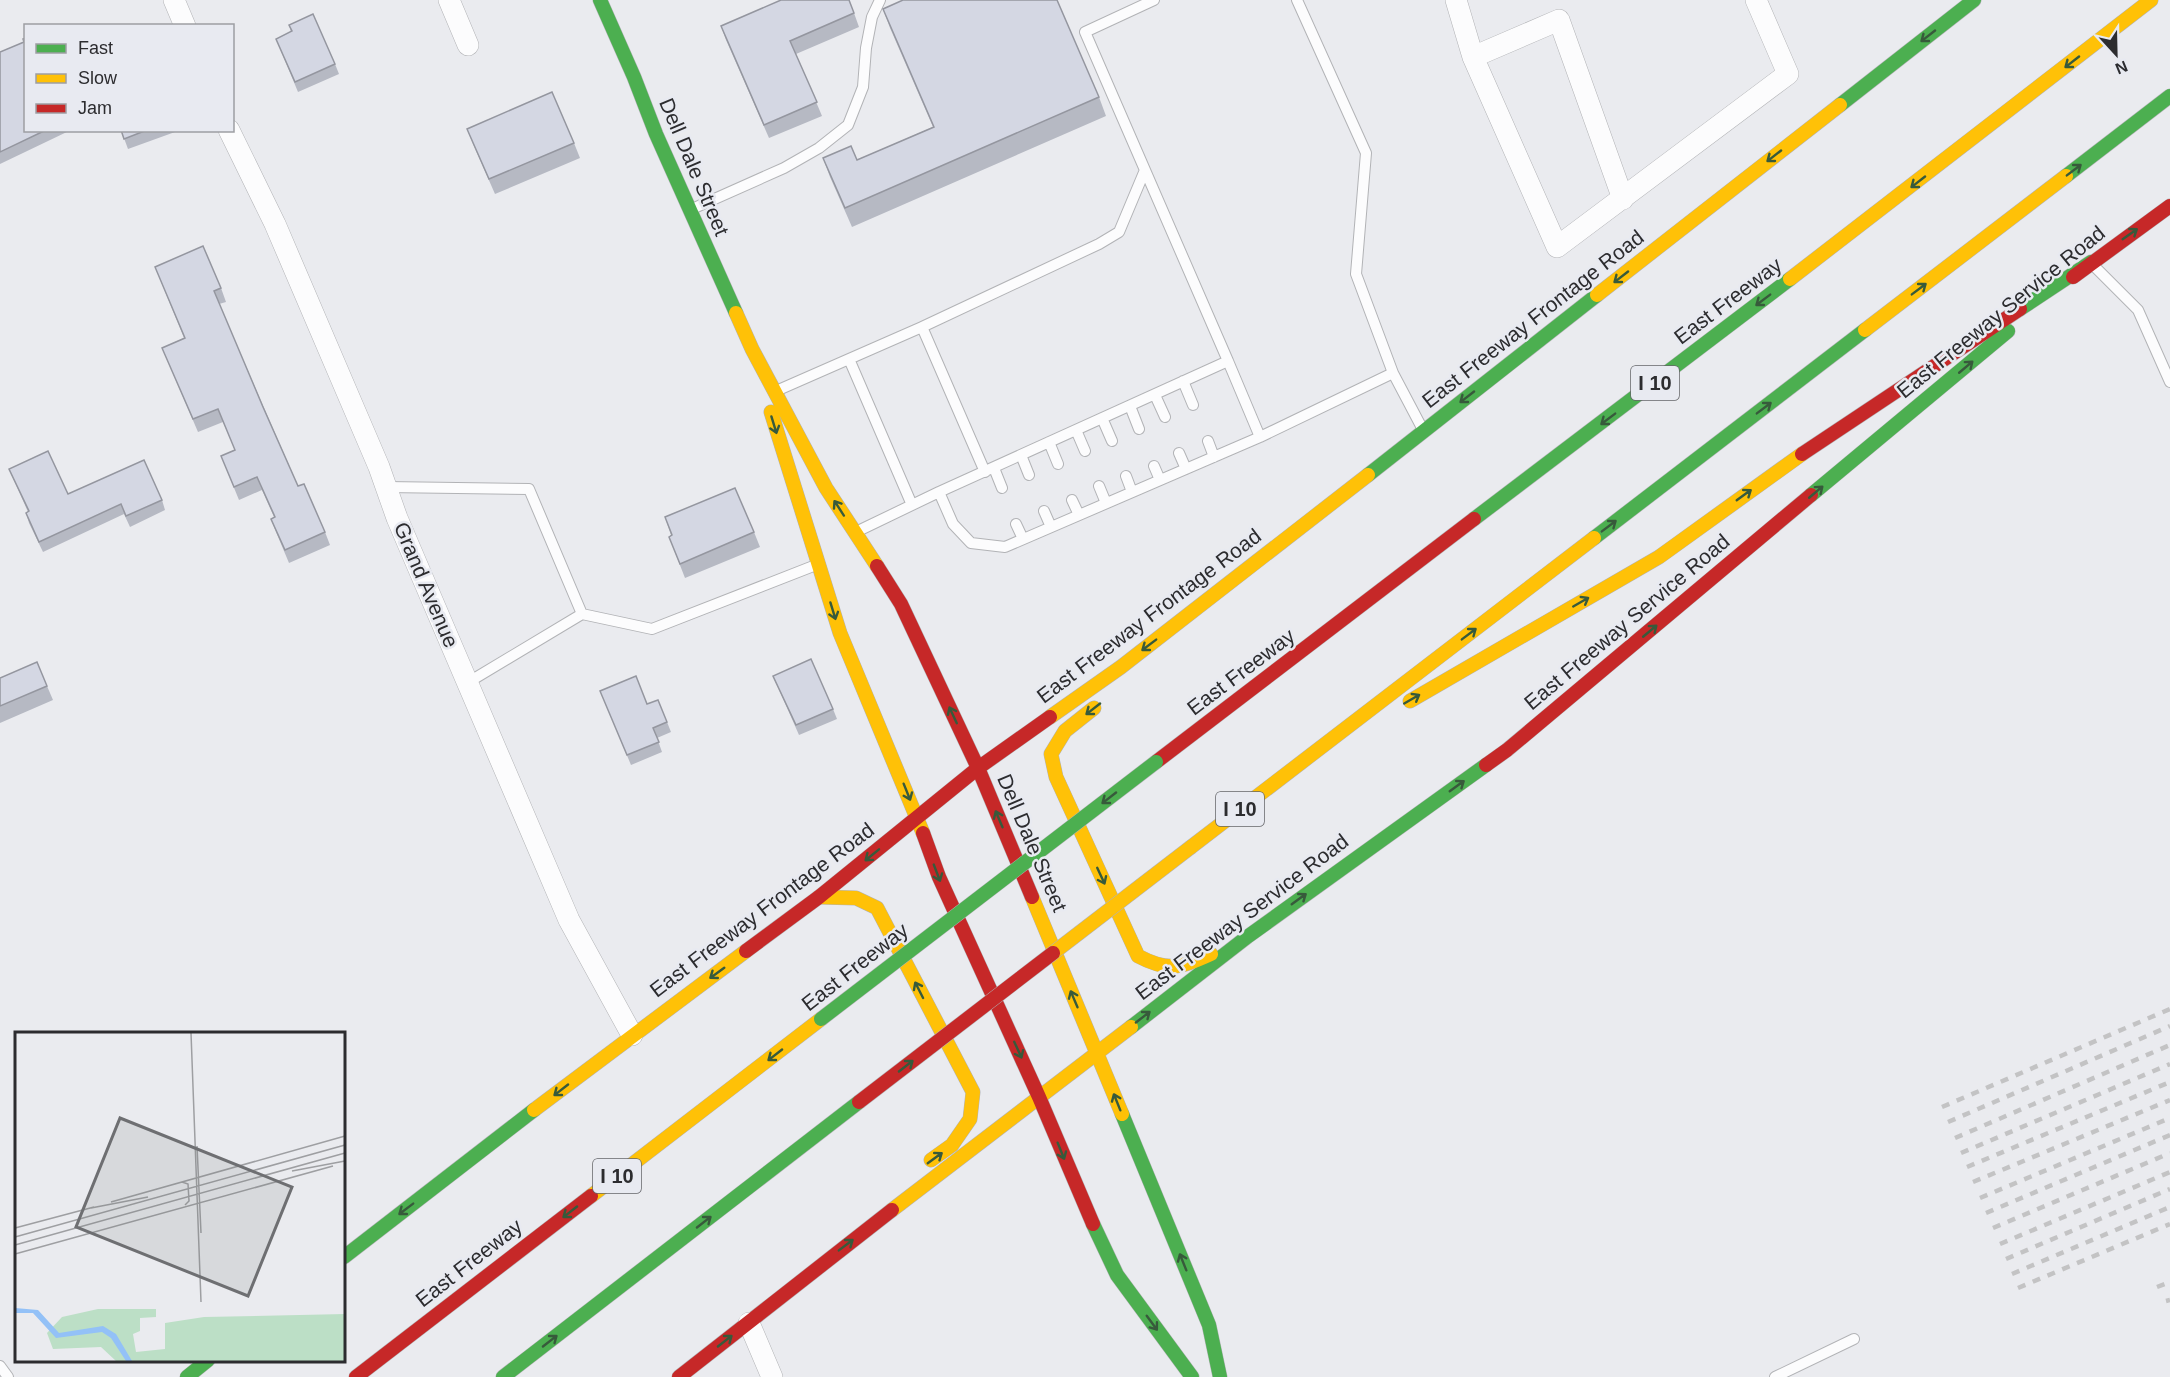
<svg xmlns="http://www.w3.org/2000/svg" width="2170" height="1377" viewBox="0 0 2170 1377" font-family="Helvetica,sans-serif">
	<rect width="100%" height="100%" fill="#eaebef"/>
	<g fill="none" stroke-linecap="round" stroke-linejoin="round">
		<g stroke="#b2b3b6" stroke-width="12">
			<path id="lane" d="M1154,0L1085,32L1228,361
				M1297,0L1366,153L1356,274L1393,373L1422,428
				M692,209L784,168L819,148L848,125L863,87L866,48L872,17L880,0
				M2093,265L2138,310L2170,382
				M922,327L1099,244L1119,232L1145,170
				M849,359L912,505
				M1183,381L1193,405
				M776,391L922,327L985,472
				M1155,395L1165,417
				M1130,406L1139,429
				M1102,418L1112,441
				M1076,430L1085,451
				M1260,437L1228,361L939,492L953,524L971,543L1005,547L1260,437L1393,373
				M1208,441L1214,457
				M1049,442L1058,464
				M1179,453L1186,469
				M1021,455L1029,475
				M1154,466L1160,480
				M994,468L1002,488
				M1126,476L1132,492
				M1099,486L1106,503
				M386,487L529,489L582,614L467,683
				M1072,500L1079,515
				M1044,511L1051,527
				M1016,524L1023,539
				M858,531L939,492
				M582,614L652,629L816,565
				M0,1366L8,1377
				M1775,1377L1854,1339"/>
		</g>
		<g stroke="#b2b3b6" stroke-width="22">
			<path id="street" d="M174,0L185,26
				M449,0L468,45
				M1456,0L1473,57L1557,247L1788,74L1756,0
				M1473,57L1559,20L1623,199
				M229,130L275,224L379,467L397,518L569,920L632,1035
				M749,1323L772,1377"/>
		</g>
		<g stroke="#b2b3b6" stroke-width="15">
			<path id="fast" d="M600,0L634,77L656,134L736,313
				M1840,105L1974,0
				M2066,176L2170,96
				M2020,309L2091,262
				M1368,475L1597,295
				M1811,495L2008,331
				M1474,519L1790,279
				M1594,538L1865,330
				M1131,1027L1247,937L1486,765
				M1122,1114L1209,1325L1220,1377
				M1093,1224L1117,1275L1192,1377
				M344,1257L534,1110
				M187,1377L208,1360
				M503,1377L859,1102"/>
		</g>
		<g stroke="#b2b3b6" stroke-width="15">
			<path id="slow" d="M1790,279L2151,0
				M1597,295L1840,105
				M736,313L752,349L826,488L877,566
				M1865,330L2066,176
				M771,412L840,633L923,833
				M1410,701L1659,557L1802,454
				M1094,708L1065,731L1051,754L1056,777L1138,956C1168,972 1181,968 1211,954
				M1050,717L1121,667L1368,475
				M1191,847L1594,538
				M819,897L856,898L877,908L973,1092L970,1119L952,1145L931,1160
				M1032,897L1122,1114
				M534,1110L746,951
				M591,1196L821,1019
				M892,1210L1131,1027"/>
		</g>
		<g stroke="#b2b3b6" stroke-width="15">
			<path id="jam" d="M2073,277L2170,206
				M1802,454L2020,309
				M877,566L901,604L978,768L1032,897
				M1156,762L1474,519
				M1486,765L1507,750L1811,495
				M923,833L939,877L1039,1097L1093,1224
				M746,951L819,897L978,768L1050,717
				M356,1377L591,1196
				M679,1377L892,1210"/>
		</g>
		<use href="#lane" stroke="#fcfcfd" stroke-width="10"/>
		<use href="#street" stroke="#fcfcfd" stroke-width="21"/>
		<use href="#fast" stroke="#4caf50" stroke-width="14"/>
		<use href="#slow" stroke="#ffc107" stroke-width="14"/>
		<use href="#jam" stroke="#c62828" stroke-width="14"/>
		<path stroke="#c3c3c4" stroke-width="4.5" stroke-dasharray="8 8" stroke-linecap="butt" d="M1942,1107L2170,1009
			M1948,1122L2170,1026
			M1955,1138L2170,1045
			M1961,1153L2170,1064
			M1967,1167L2170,1082
			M1973,1182L2170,1100
			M1980,1198L2170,1118
			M1986,1213L2170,1135
			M1993,1228L2170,1153
			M2000,1244L2170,1172
			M2006,1259L2170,1189
			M2012,1274L2170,1207
			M2157,1287L2170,1282
			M2018,1288L2170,1224
			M2166,1301L2170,1300"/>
		<g stroke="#b2b3b6" stroke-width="15" stroke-linecap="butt">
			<path id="fast-bridge" d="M821,1019L1156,762"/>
		</g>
		<g stroke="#b2b3b6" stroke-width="15" stroke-linecap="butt">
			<path id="slow-bridge" d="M1053,953L1191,847"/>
		</g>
		<g stroke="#b2b3b6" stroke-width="15" stroke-linecap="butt">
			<path id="jam-bridge" d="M859,1102L1053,953"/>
		</g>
		<use href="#fast-bridge" stroke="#4caf50" stroke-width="14"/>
		<use href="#slow-bridge" stroke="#ffc107" stroke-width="14"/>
		<use href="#jam-bridge" stroke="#c62828" stroke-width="14"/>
	</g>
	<path fill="#b6b9c3" d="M883,9L1099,97L1106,116L852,227L830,177L823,158L857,160L933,127L890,28Z
		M854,13L859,27L796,54L822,116L769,138L726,40L721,26Z
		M289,25L335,64L339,74L298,92L276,39L291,32Z
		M26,38V130H71L0,164V52L24,42Z
		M467,129L574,143L580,158L495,194L473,144Z
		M121,130H175V132L128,149Z
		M155,267L221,288L226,302L219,304L298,486L325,532L330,545L289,563L276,532L271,519L274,517L262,490L239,500L221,456L235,450L223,422L198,432L162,348L184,338Z
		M9,469L68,494L162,500L165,510L130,527L124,514L43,552L29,523L26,513L28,512Z
		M665,517L754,532L760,547L685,578L669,537L671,535Z
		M773,676L833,709L837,719L799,735Z
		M0,678L47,686L53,700L0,723Z
		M600,691L647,704L667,722L671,732L657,738L662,752L631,765Z"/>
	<path fill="#d4d7e3" stroke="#94969f" stroke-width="1.5" d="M781,0H849L854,13L790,41L817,102L764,125L721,26Z
		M903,0H1057L1099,97L845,208L823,158L851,146L857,160L934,127L883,9Z
		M313,14L335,64L295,82L276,39L292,31L289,25Z
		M26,38V130H46L0,152V52L24,42L23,39Z
		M552,92L574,143L489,179L467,129Z
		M121,130H147L124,139Z
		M203,246L221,288L214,291L263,407L298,486L304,484L325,532L285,550L271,519L275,517L257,477L234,487L221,456L235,450L218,409L193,419L162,348L185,338L155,267Z
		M48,451L68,494L144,460L162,500L126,516L121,504L39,542L26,513L29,511L9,469Z
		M735,488L754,532L680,564L669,537L672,535L665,517Z
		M811,659L833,709L796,725L773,676Z
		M37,662L47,686L0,706V678Z
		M636,676L647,704L658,700L667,722L653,728L659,742L627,755L600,691Z"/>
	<defs><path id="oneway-shaft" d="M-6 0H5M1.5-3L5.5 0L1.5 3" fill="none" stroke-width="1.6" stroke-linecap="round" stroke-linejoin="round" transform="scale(1.5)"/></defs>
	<g stroke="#375a3b">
		<use href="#oneway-shaft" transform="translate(1928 36) rotate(142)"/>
		<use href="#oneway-shaft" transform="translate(2072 62) rotate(142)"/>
		<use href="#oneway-shaft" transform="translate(1774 156) rotate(142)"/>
		<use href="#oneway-shaft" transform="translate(2074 170) rotate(-37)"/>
		<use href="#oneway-shaft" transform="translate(1918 182) rotate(142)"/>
		<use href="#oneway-shaft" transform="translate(2130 234) rotate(-35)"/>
		<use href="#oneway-shaft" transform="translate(1621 277) rotate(142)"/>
		<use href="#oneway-shaft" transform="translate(1919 289) rotate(-37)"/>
		<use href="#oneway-shaft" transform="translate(1763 300) rotate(143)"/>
		<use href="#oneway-shaft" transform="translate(1966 367) rotate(-40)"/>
		<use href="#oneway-shaft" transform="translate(1467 397) rotate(142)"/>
		<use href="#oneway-shaft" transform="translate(1764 408) rotate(-37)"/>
		<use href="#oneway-shaft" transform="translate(1608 419) rotate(143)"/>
		<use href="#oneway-shaft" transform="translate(774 425) rotate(73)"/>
		<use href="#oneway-shaft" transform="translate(1816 492) rotate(-40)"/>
		<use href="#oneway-shaft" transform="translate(1744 495) rotate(-36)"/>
		<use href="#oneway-shaft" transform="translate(839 508) rotate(-123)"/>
		<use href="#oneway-shaft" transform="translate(1609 526) rotate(-37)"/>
		<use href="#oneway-shaft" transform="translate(1581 602) rotate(-30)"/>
		<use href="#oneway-shaft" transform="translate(833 611) rotate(73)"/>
		<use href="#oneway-shaft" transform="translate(1650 631) rotate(-40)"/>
		<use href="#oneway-shaft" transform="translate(1469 634) rotate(-37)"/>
		<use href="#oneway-shaft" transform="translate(1149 645) rotate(143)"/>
		<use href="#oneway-shaft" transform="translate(1412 699) rotate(-30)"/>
		<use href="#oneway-shaft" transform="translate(1093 709) rotate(142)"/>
		<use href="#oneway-shaft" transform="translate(953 715) rotate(-115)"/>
		<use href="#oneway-shaft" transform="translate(1457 786) rotate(-36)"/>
		<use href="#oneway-shaft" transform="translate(907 792) rotate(68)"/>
		<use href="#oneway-shaft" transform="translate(1109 798) rotate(142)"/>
		<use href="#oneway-shaft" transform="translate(999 819) rotate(-113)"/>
		<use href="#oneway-shaft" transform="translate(872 855) rotate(141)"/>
		<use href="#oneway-shaft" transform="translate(937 873) rotate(69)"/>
		<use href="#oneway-shaft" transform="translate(1101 876) rotate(65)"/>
		<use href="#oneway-shaft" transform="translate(1299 899) rotate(-36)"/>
		<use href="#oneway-shaft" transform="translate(717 973) rotate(144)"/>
		<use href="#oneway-shaft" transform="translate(919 990) rotate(-117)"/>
		<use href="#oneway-shaft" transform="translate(1074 999) rotate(-113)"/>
		<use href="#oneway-shaft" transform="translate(1143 1017) rotate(-38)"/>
		<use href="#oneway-shaft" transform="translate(1018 1050) rotate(65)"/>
		<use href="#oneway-shaft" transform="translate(775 1055) rotate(142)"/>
		<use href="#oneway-shaft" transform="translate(906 1066) rotate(-38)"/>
		<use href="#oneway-shaft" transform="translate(561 1090) rotate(142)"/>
		<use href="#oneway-shaft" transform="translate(1117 1102) rotate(-112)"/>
		<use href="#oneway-shaft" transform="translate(1061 1151) rotate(68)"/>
		<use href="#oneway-shaft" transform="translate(935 1158) rotate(-36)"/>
		<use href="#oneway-shaft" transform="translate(406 1209) rotate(143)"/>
		<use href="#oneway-shaft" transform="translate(570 1212) rotate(142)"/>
		<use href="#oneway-shaft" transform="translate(704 1222) rotate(-38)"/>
		<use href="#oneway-shaft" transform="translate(846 1245) rotate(-37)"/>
		<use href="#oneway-shaft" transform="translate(1183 1262) rotate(-112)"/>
		<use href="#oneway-shaft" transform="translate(1152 1323) rotate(54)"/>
		<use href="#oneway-shaft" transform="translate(550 1341) rotate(-38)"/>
		<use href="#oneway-shaft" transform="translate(725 1341) rotate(-38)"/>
	</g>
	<g text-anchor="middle" stroke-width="5" stroke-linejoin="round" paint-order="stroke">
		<g fill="#e8eaf1" stroke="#646569" stroke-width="1.5">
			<rect x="1631" y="366" width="48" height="34" rx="4.5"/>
			<rect x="1216" y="792" width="48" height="34" rx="4.5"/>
			<rect x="593" y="1159" width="48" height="34" rx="4.5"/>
		</g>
		<g font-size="20" font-weight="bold" fill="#2c2c2f">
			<text x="1655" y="390">I 10</text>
			<text x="1240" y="816">I 10</text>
			<text x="617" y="1183">I 10</text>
		</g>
		<g font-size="21" fill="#2c2c2f" stroke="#e8eaf1">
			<text transform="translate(694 167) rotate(67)" y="7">Dell Dale Street</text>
			<text transform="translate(1728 301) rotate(-37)" y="7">East Freeway</text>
			<text transform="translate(2001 312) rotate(-39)" y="7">East Freeway Service Road</text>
			<text transform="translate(1533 319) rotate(-38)" y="7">East Freeway Frontage Road</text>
			<text transform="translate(426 585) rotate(67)" y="7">Grand Avenue</text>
			<text transform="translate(1149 616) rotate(-37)" y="7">East Freeway Frontage Road</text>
			<text transform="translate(1627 622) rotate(-40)" y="7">East Freeway Service Road</text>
			<text transform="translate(1241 672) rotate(-37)" y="7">East Freeway</text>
			<text transform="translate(1032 843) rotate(67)" y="7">Dell Dale Street</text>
			<text transform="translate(762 910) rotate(-37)" y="7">East Freeway Frontage Road</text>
			<text transform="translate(1242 917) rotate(-37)" y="7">East Freeway Service Road</text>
			<text transform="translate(855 967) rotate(-38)" y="7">East Freeway</text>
			<text transform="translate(469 1263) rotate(-38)" y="7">East Freeway</text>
		</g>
	</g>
	<g transform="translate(15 1032)">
		<rect width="330" height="330" fill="#eaebef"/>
		<path d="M83,277H141V285L125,286V299L118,302L121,320L150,317V291L189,285L330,282V329H101L86,315L38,317L32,301L47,285Z" fill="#bcdfc6"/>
		<path d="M0,276L23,278L44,301L88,294L101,302L117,329H111L96,306L87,300L41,306L18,281H0Z" fill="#93c1f7"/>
		<path fill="none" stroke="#9e9fa2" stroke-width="1.5" d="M176,1L186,270M182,114L186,201M277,139L330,129M167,150L173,152L174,169L170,173M96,170L330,104M76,176L133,165M0,196L79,175M0,205L330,113M0,213L330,121M0,222L318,134"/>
		<path fill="#6e6f72" fill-opacity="0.15" stroke="#6e6f72" stroke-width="3" d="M105,86L277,155L233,264L61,195Z"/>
		<rect width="330" height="330" fill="none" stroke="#2c2c2f" stroke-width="3"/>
	</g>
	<rect x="24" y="24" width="210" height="108" fill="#e8eaf1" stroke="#9d9ea3" stroke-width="1.5"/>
	<rect x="36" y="44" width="30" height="9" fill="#4caf50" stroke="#9d9ea3" stroke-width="1.5"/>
	<text x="78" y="54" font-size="18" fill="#2c2c2f">Fast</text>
	<rect x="36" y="74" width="30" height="9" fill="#ffc107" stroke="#9d9ea3" stroke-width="1.5"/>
	<text x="78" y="84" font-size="18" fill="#2c2c2f">Slow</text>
	<rect x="36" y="104" width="30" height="9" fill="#c62828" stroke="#9d9ea3" stroke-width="1.5"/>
	<text x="78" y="114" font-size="18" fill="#2c2c2f">Jam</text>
	<g transform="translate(2116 54) rotate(158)" stroke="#e8eaf1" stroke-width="4.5" paint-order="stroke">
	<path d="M0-4.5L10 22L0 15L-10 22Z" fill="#2c2c2f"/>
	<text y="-9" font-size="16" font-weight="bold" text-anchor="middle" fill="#2c2c2f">N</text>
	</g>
</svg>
